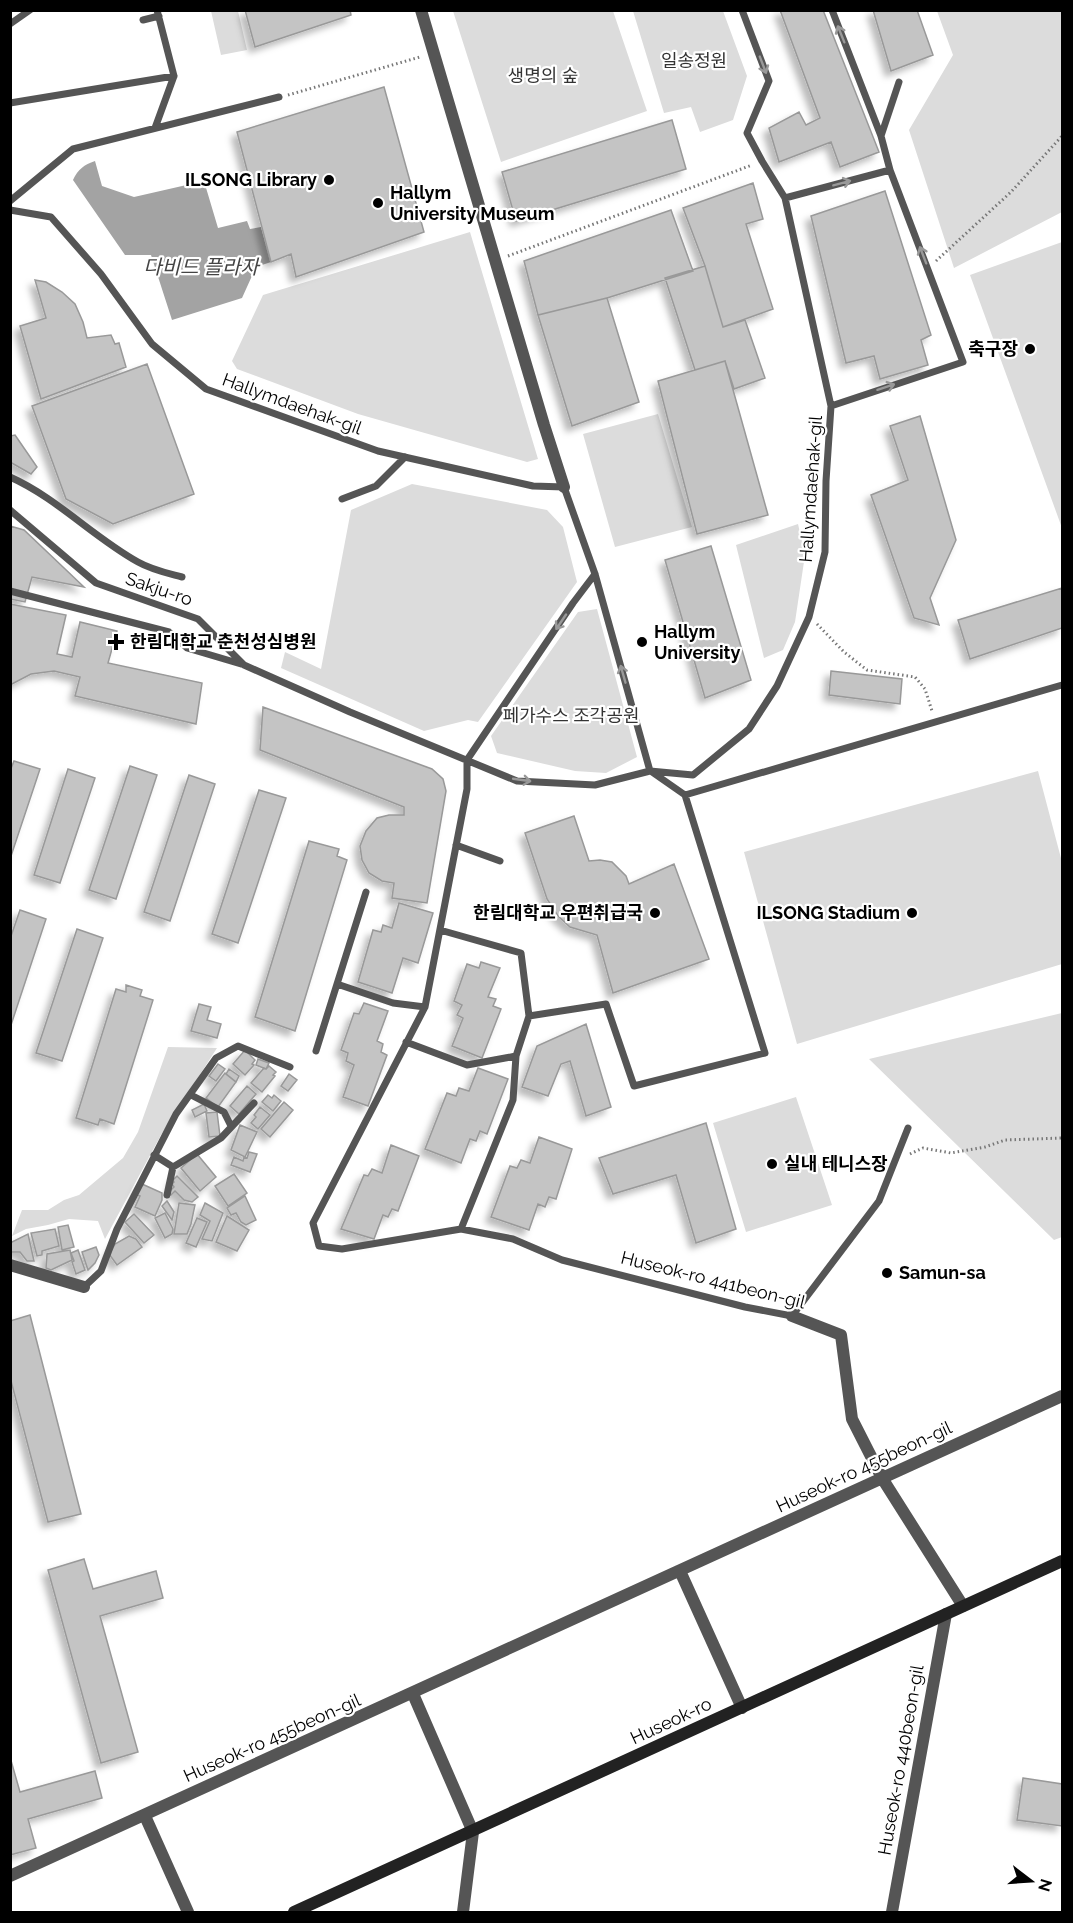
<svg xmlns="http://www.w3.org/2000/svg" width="1073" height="1923" viewBox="0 0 1073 1923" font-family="Raleway,'Noto Sans KR',sans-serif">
	<defs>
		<filter id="shadow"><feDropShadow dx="-5.5" dy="5.5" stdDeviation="3" flood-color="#0004"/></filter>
	</defs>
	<rect width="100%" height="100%" fill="#fff"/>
	<path fill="#dcdcdc" d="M211,11H238L247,50L221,55Z
		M453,11H613L647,111L501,162Z
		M633,11H723L747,76L733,120L700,132L691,107L664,113Z
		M937,11H1062V212L954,268L909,130L953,55Z
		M470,232L538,459L527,462L358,414L237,369L232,361L263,295Z
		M1062,242V528L970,275Z
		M658,414L692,527L615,547L583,434Z
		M412,484L547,510L563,527L577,582L478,722L468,720L424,731L281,668L285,652L321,669L351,510Z
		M798,524L805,555L795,622L783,650L764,658L736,545Z
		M597,609L637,757L606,773L575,771L497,753L491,736L578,612Z
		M1038,771L1062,862V964L797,1044L744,852Z
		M1062,1013V1237L1054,1240L869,1059Z
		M168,1047L217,1048L161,1135L105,1239L98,1221L69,1219L48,1225L26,1229L12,1236L22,1210H48L64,1200L79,1195L123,1158L138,1132Z
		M796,1097L832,1205L746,1232L713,1123Z"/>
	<path fill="#a3a3a3" d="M95,161L102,186L134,197L204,181L218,228L247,221L250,229L261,227L271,262L256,267L242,298L172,320L151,255H125L73,180C78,169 84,165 95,161Z"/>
	<path fill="#c4c4c4" stroke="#999" stroke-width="1.5" filter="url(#shadow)" d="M245,10H350L351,15L255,47Z
		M780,10H823L879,152L840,167L831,142L779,162L769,128L799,112L806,125L820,118Z
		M873,10H917L933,55L891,71Z
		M384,87L424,232L296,277L291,254L271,262L237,132Z
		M672,120L686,169L516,221L502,172Z
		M753,183L763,219L746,224L773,309L723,327L705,266L683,208Z
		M885,191L931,335L921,340L928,365L880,379L874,356L846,363L811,216Z
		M671,210L693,271L607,298L538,315L524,261Z
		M705,266L723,327L745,320L765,378L734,389L725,361L695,370L665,278Z
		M35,280L46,282L62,292L75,304L83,322L87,338L111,335L115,344L119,343L126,367L41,399L20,326L46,318Z
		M607,298L639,402L572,426L538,315Z
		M725,361L768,515L697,534L658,381Z
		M147,364L194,494L113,524L66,499L32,406Z
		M920,416L956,540L930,598L939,625L914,618L871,495L908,480L890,426Z
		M15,435L37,467L31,474L10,462V436Z
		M10,526L24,530L84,587L32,577L25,602L10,599Z
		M711,546L751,680L705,698L665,560Z
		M1062,588V628L970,659L958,620Z
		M10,604L66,615L57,654L72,657L80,622L117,631L108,663L202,683L196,724L75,696L80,677L54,671L31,674L10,685Z
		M831,671L902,679L900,704L829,695Z
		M263,707L432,769L443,779L446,791L427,903L392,898L394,883L382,881L369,873L362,860L360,846L366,831L377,818L389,815H404V807L260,750Z
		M14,761L40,769L10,859V771Z
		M130,766L157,775L116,899L89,890Z
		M68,769L95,778L60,883L34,875Z
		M189,775L215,784L170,921L144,912Z
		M259,790L286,798L238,943L212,934Z
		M574,816L589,861L600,860L612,862L626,876L629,884L674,864L709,959L613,993L597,935L570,927L558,916L547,899L525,833Z
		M309,841L339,849L337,856L347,860L295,1031L255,1017Z
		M399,903L433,913L418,963L403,958L392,993L358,982L373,930L381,932L383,925L392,928Z
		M20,910L46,919L11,1025L10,939Z
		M77,929L103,938L62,1061L36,1053Z
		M481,962L500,968L488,997L496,999L493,1006L501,1009L482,1058L452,1046L463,1018L457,1015L462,1005L454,1001L467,964L479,968Z
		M126,985L142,990L140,996L153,1000L114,1124L100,1119L98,1125L76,1118L116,989L126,992Z
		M364,1003L388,1011L377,1041L383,1044L381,1052L387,1055L368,1106L343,1097L354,1065L346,1061L348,1053L341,1050L354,1013L359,1014Z
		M199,1004L211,1007L207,1020L221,1024L217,1038L191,1031Z
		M586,1024L611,1107L586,1116L570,1061L561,1064L548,1096L522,1087L537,1046Z
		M245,1050L255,1060L252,1064L254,1065L245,1075L233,1064Z
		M258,1059L269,1063L266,1069L256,1065Z
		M218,1064L225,1069L216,1081L209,1076Z
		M269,1066L276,1072L273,1075L275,1076L262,1092L251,1083L264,1068L266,1069Z
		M478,1068L508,1079L487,1134L480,1131L476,1141L470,1139L461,1163L425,1149L447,1093L456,1096L459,1088L469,1091Z
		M229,1069L239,1076L236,1082L226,1074Z
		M225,1073L236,1082L218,1107L206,1098Z
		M289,1074L297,1080L288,1091L281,1086Z
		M247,1086L256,1094L239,1114L230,1106Z
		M268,1095L272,1098L274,1095L281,1101L273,1111L262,1102Z
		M284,1102L293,1110L270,1137L261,1129Z
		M204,1104L207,1111L195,1117L192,1110Z
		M260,1107L270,1115L258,1129L251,1123L256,1117L254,1115Z
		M217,1112L220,1136L209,1137L206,1113Z
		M706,1123L736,1229L696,1243L676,1175L613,1194L599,1158Z
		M240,1125L257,1132L245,1157L231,1150Z
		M539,1137L572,1149L556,1199L549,1197L545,1207L538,1204L529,1230L491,1217L510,1166L517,1168L521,1160L530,1163Z
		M391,1145L419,1156L398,1211L392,1209L388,1217L383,1215L374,1239L341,1229L364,1175L368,1176L372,1169L382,1173Z
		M249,1152L257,1154L250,1172L231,1165L234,1157L243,1161L244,1157L247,1158Z
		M197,1154L216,1177L200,1191L181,1168Z
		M234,1174L247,1193L228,1206L215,1186Z
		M177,1176L198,1197L192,1202L184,1200L175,1191L171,1195L169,1192L174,1187L172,1184L174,1182L173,1180Z
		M142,1184L162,1193V1200L155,1216L135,1207L140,1196L137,1195Z
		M245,1196L256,1220L246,1225L241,1222L236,1213L231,1215L227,1208Z
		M167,1201L174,1212L172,1220L162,1206Z
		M179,1203L195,1205L191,1224L187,1234H174Z
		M205,1203L223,1213L212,1241L202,1239L210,1221L200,1215Z
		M165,1213L173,1229L172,1234L165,1238L155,1218Z
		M134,1214L154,1235L144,1243L125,1222Z
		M227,1216L249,1230L237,1251L216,1242Z
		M197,1218L207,1222L196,1247L186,1243Z
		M68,1225L74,1247L62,1250L58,1227Z
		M55,1229L59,1246L42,1251V1255L37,1256L31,1233Z
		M28,1234L34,1261H27L20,1252H10V1243Z
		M129,1236L136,1239L142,1247L117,1265L109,1254L115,1244Z
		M96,1247L99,1255L95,1263L88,1270L82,1252Z
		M70,1250L72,1260L51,1270L46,1268L47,1254Z
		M78,1250L85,1270L76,1274L72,1262L74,1261L71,1253Z
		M30,1315L81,1514L48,1522L10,1377V1321Z
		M84,1559L93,1589L156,1571L163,1598L100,1616L138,1752L101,1763L48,1570Z
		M10,1757L20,1792L95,1771L102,1798L28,1819L36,1848L10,1855Z
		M1023,1778L1062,1784V1826L1017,1820Z"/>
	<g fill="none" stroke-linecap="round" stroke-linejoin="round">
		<path stroke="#777" stroke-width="3" stroke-dasharray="1.5 3" stroke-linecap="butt" d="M288,95L420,57
			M508,256L752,165
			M936,261L1011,192L1062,136
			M817,624L844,652L867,670L915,677L925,689L932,711
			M910,1154L923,1148L951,1153L985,1147L1005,1140L1062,1138"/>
		<path stroke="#555" stroke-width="7" d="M143,20L159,16
			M10,24L30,10
			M10,103L174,76L157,10
			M155,128L174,76
			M881,136L899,82
			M785,198L890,170L881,136L832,10
			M10,201L73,149L279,97
			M10,210L51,217L101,274L152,344L206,389L378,451L533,486L564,487L595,574L650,771
			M831,406L963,362L890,170
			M10,477C57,498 93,537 138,562C152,570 167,573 182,577
			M342,499L376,486L405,457
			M10,510L96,583L198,619L244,665L350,712L517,781L595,785L650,771L693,775L749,729L777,686L809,617L825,552L826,481L831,406L785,198L762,161L747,133L769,81L742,10
			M595,574L573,603L467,760V789L425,1007L313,1223L319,1246L342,1249L461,1229L513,1239L562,1260L745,1307L792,1316L879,1201L908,1128
			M10,591L169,632L187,648L241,664
			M685,795L1062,685
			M456,845L500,861
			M366,892L337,984L393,1003L425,1007
			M440,930L521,953L529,1016L606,1004L634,1086L765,1053L685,795L652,772
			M406,1042L467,1065L516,1056
			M316,1051L337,984
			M191,1095L224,1112L231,1126
			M154,1155L173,1167
			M167,1195L173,1167L221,1138L254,1103
			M461,1229L513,1100L516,1056L529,1016
			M84,1287L101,1271L117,1229L176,1114L216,1058L238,1046L290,1067"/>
		<path stroke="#555" stroke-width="12" d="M421,10L544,425L564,487
			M10,1265L84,1287
			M792,1316L841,1335L852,1419L882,1478L963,1606
			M680,1571L742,1708
			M413,1694L473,1832L463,1912
			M145,1816L188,1912
			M10,1876L1062,1396
			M892,1912L946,1614"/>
		<path stroke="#222" stroke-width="12" d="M294,1912L1062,1561"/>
	</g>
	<defs><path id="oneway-shaft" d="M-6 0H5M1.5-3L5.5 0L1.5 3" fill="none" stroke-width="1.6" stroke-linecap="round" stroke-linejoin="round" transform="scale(1.5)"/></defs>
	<g stroke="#999">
		<use href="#oneway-shaft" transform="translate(841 34) rotate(-112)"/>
		<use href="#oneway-shaft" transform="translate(763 65) rotate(69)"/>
		<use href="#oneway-shaft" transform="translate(842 183) rotate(-15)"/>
		<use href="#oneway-shaft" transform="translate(923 255) rotate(-111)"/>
		<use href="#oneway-shaft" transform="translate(886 387) rotate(-18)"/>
		<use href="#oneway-shaft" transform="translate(561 622) rotate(124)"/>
		<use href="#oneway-shaft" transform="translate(623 674) rotate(-106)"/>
		<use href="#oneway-shaft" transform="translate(522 780) rotate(8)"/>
	</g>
	<g fill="#000" stroke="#fff" stroke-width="2">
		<circle cx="329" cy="180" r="6"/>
		<circle cx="378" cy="203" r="6"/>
		<circle cx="1030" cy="349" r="6"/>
		<path d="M113 633h6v6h6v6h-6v6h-6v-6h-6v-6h6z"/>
		<circle cx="642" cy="642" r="6"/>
		<circle cx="655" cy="913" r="6"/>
		<circle cx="912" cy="913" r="6"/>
		<circle cx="772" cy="1164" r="6"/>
		<circle cx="887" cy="1273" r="6"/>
	</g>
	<g text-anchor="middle" stroke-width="4.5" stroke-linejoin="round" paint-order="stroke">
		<g font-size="18" fill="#333" stroke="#fff">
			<text x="694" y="67">일송정원</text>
			<text x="543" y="82">생명의 숲</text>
			<text x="571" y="722">페가수스 조각공원</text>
		</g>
		<g font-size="18" font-weight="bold" fill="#000" stroke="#fff" text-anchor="start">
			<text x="317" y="186" text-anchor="end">ILSONG Library</text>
			<text x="390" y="199">Hallym<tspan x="390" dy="21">University Museum</tspan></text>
			<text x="1018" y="355" text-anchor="end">축구장</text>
			<text x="654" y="638">Hallym<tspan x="654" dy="21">University</tspan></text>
			<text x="130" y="648">한림대학교 춘천성심병원</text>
			<text x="643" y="919" text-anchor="end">한림대학교 우편취급국</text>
			<text x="900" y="919" text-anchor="end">ILSONG Stadium</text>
			<text x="784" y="1170">실내 테니스장</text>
			<text x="899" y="1279">Samun-sa</text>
		</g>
		<g font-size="18" fill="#000" stroke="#fff">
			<text transform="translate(292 404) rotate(20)" y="6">Hallymdaehak-gil</text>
			<text transform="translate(811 489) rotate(-86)" y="6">Hallymdaehak-gil</text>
			<text transform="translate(159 589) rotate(19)" y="6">Sakju-ro</text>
			<text transform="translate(713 1280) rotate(14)" y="6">Huseok-ro 441beon-gil</text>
			<text transform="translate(864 1467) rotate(-25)" y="6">Huseok-ro 455beon-gil</text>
			<text transform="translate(671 1721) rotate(-25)" y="6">Huseok-ro</text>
			<text transform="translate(272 1738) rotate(-24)" y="6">Huseok-ro 455beon-gil</text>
			<text transform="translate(901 1760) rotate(-80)" y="6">Huseok-ro 440beon-gil</text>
		</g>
		<g font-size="20" font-style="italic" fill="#444" stroke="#fff">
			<text x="201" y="274">다비드 플라자</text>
		</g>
	</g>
	<rect width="1073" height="1923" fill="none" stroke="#000000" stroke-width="24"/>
	<g transform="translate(1031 1881) rotate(107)" stroke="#ffffff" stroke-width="4.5" paint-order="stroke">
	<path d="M0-4.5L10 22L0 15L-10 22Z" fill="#000000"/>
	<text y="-9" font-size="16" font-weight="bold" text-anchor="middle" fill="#000000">N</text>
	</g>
</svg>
